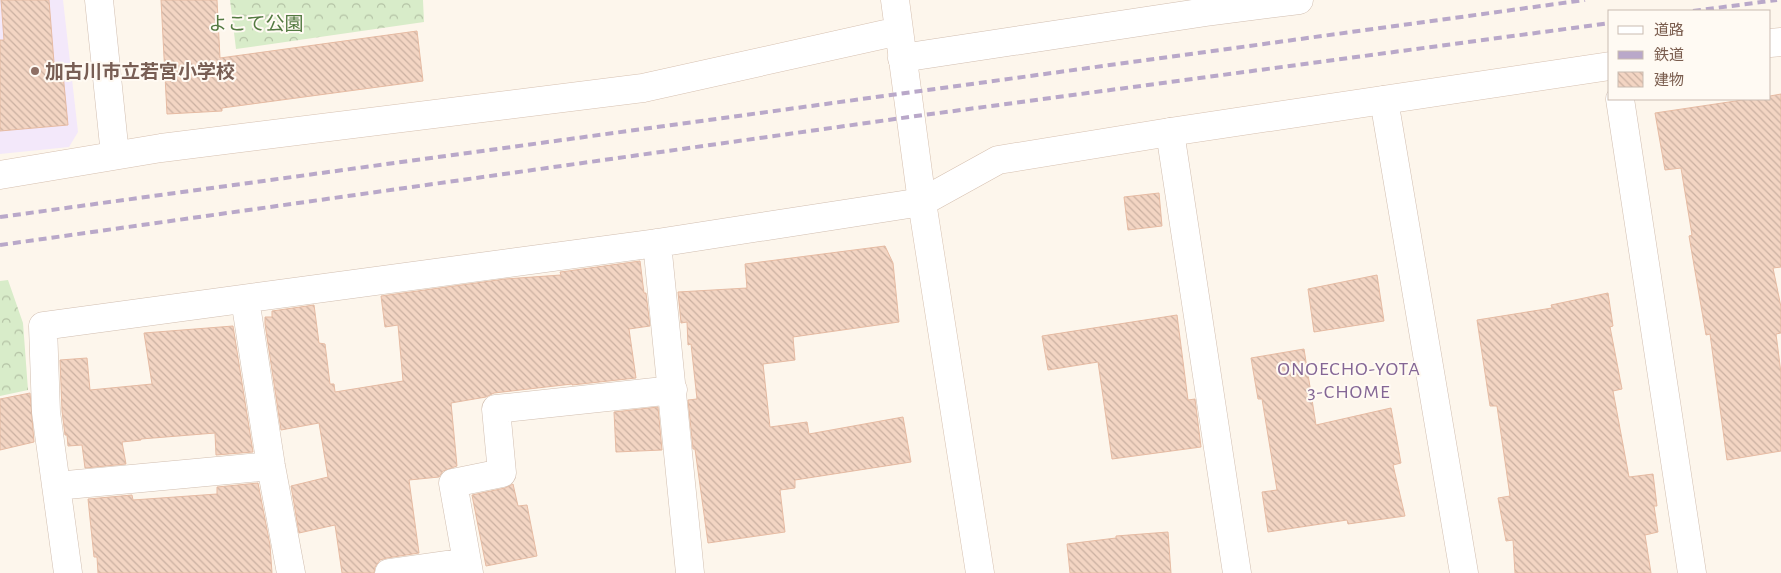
<svg xmlns="http://www.w3.org/2000/svg" width="1781" height="573" viewBox="0 0 1781 573" font-family="'Alegreya Sans','Noto Sans JP',sans-serif">
	<defs>
		<pattern id="forest-crowns" width="20" height="18" patternUnits="userSpaceOnUse" patternTransform="scale(1.25)"><rect width="20" height="18" fill="#d8ecc9"/><path d="M2 6a3 3 0 1 1 6 0M12 15a3 3 0 1 1 6 0" fill="none" stroke="#b4c2a5"/></pattern>
		<pattern id="building-back-hatch" width="6" height="6" patternUnits="userSpaceOnUse" patternTransform="scale(1.25)"><rect width="6" height="6" fill="#f3d5c3"/><path d="M-1 5l2 2M0 0l6 6M5-1l2 2" fill="none" stroke="#cab0a1"/></pattern>
	</defs>
	<rect width="100%" height="100%" fill="#fdf6ec"/>
	<path fill="#f3e8fa" d="M0,0H63L78,132L69,147L0,154Z"/>
	<path fill="url(#forest-crowns)" d="M230,0H423L424,22L236,49Z
		M8,280L23,323L28,390L0,396V281Z"/>
	<path fill="url(#building-back-hatch)" stroke="#e6bba3" d="M1,0H49L55,75L63,74L68,125L0,131V40H4Z
		M161,0H217L220,58L417,31L423,81L222,108V111L167,114Z
		M1781,94V267L1773,268L1781,307V333L1776,334L1781,373V451L1727,460L1710,334L1706,335L1689,236L1692,235L1681,168L1665,170L1655,113L1749,99H1770V96Z
		M1159,193L1162,226L1128,230L1124,197Z
		M885,246L893,263L899,322L793,337L795,360L763,364L770,427L807,422L809,434L903,417L911,462L795,480V488L780,490L785,532L708,543L695,449H693L688,400L697,399L691,344L688,345L687,322L681,323L678,292L747,288L745,264Z
		M640,261L644,293H646L650,326L629,329L636,378L572,385V384L494,393L486,397L451,403L457,466L443,471L439,477L409,480L419,553L387,558L380,560L375,567L374,573H342L335,525L299,533L291,486L328,477L319,423L281,430L265,324V317H272V311L314,305L319,343L325,344L330,384H334L335,392L403,381L398,325L385,327L381,296L505,279L561,275L560,272L568,271Z
		M1377,275L1384,321L1314,332L1308,289Z
		M1608,293L1613,326L1610,327L1622,389L1613,391L1629,477L1653,474L1657,506H1654L1658,532L1645,535L1651,573H1515L1513,540L1506,541L1498,498L1510,496L1497,406H1490L1477,320L1552,308L1551,305Z
		M1177,315L1188,400L1195,399L1201,447L1112,459L1098,362L1048,370L1042,336Z
		M233,326L253,452L216,455L215,433L141,439V440L122,442L126,464L85,468L82,445L68,446L67,435H65L62,411L60,360L87,358L90,390L152,384L144,333Z
		M1304,349L1316,425L1391,408L1401,463L1393,465L1405,516L1348,524L1347,520L1268,532L1262,492L1277,490L1262,399H1258L1251,358Z
		M30,393L34,442L0,450V399Z
		M658,407L662,450L616,452L614,412Z
		M258,483L270,545L272,573H98L97,557H94L88,499L132,495L133,500L217,494V487Z
		M513,484L518,506L527,505L537,556L486,566L472,495L505,488Z
		M1168,532L1171,573H1070L1067,544L1116,538V536Z"/>
	<g fill="none" stroke-linecap="round" stroke-linejoin="round">
		<g stroke="#d1beb0" stroke-width="29">
			<path id="street" d="M99,0L115,155
				M902,58L1206,12L1299,0
				M1620,99L1692,573
				M1384,100L1464,573
				M1170,132L1237,573
				M657,243L690,573
				M245,299L271,466L291,573
				M56,486L271,466
				M68,573L46,412L43,326L657,243L922,202
				M389,573L467,562
				M469,573L453,483L502,473L496,409L673,390"/>
		</g>
		<g stroke="#d6c0b0" stroke-width="29">
			<path id="secondary" d="M895,0L922,202L980,573
				M1770,43L1781,42
				M0,175L161,148L643,88L899,31
				M922,202L998,160L1170,132L1610,66"/>
		</g>
		<use href="#street" stroke="#fff" stroke-width="28"/>
		<use href="#secondary" stroke="#fff" stroke-width="28"/>
		<path stroke="#b9a8c9" stroke-width="4" stroke-dasharray="8 5" stroke-linecap="butt" d="M1693,11L1777,0
			M0,217L1585,0
			M0,245L909,117L1610,23"/>
	</g>
	<circle fill="#8d6e63" stroke="#fffaf3" stroke-width="2" cx="35" cy="71" r="5"/>
	<g text-anchor="middle" stroke-width="4" stroke-linejoin="round" paint-order="stroke">
		<g font-size="19" fill="#537a41" stroke="#fffaf3">
			<text x="256" y="30">よこて公園</text>
		</g>
		<g font-size="19" font-weight="bold" fill="#785e54" stroke="#fffaf3" text-anchor="start">
			<text x="45" y="78">加古川市立若宮小学校</text>
		</g>
		<g font-size="20" letter-spacing="1" fill="#846695" stroke="#fffaf3">
			<text x="1349" y="375">ONOECHO-YOTA<tspan x="1349" dy="23">3-CHOME</tspan></text>
		</g>
	</g>
	<rect x="1608" y="10" width="162" height="90" fill="#fffaf3" stroke="#cabbb1"/>
	<rect x="1618" y="26" width="25" height="8" fill="#ffffff" stroke="#cabbb1"/>
	<text x="1654" y="35" font-size="15" fill="#7a5c4d">道路</text>
	<rect x="1618" y="51" width="25" height="8" fill="#b9a8c9" stroke="#cabbb1"/>
	<text x="1654" y="60" font-size="15" fill="#7a5c4d">鉄道</text>
	<rect x="1618" y="72" width="25" height="15" fill="url(#building-back-hatch)" stroke="#cabbb1"/>
	<text x="1654" y="85" font-size="15" fill="#7a5c4d">建物</text>
</svg>
